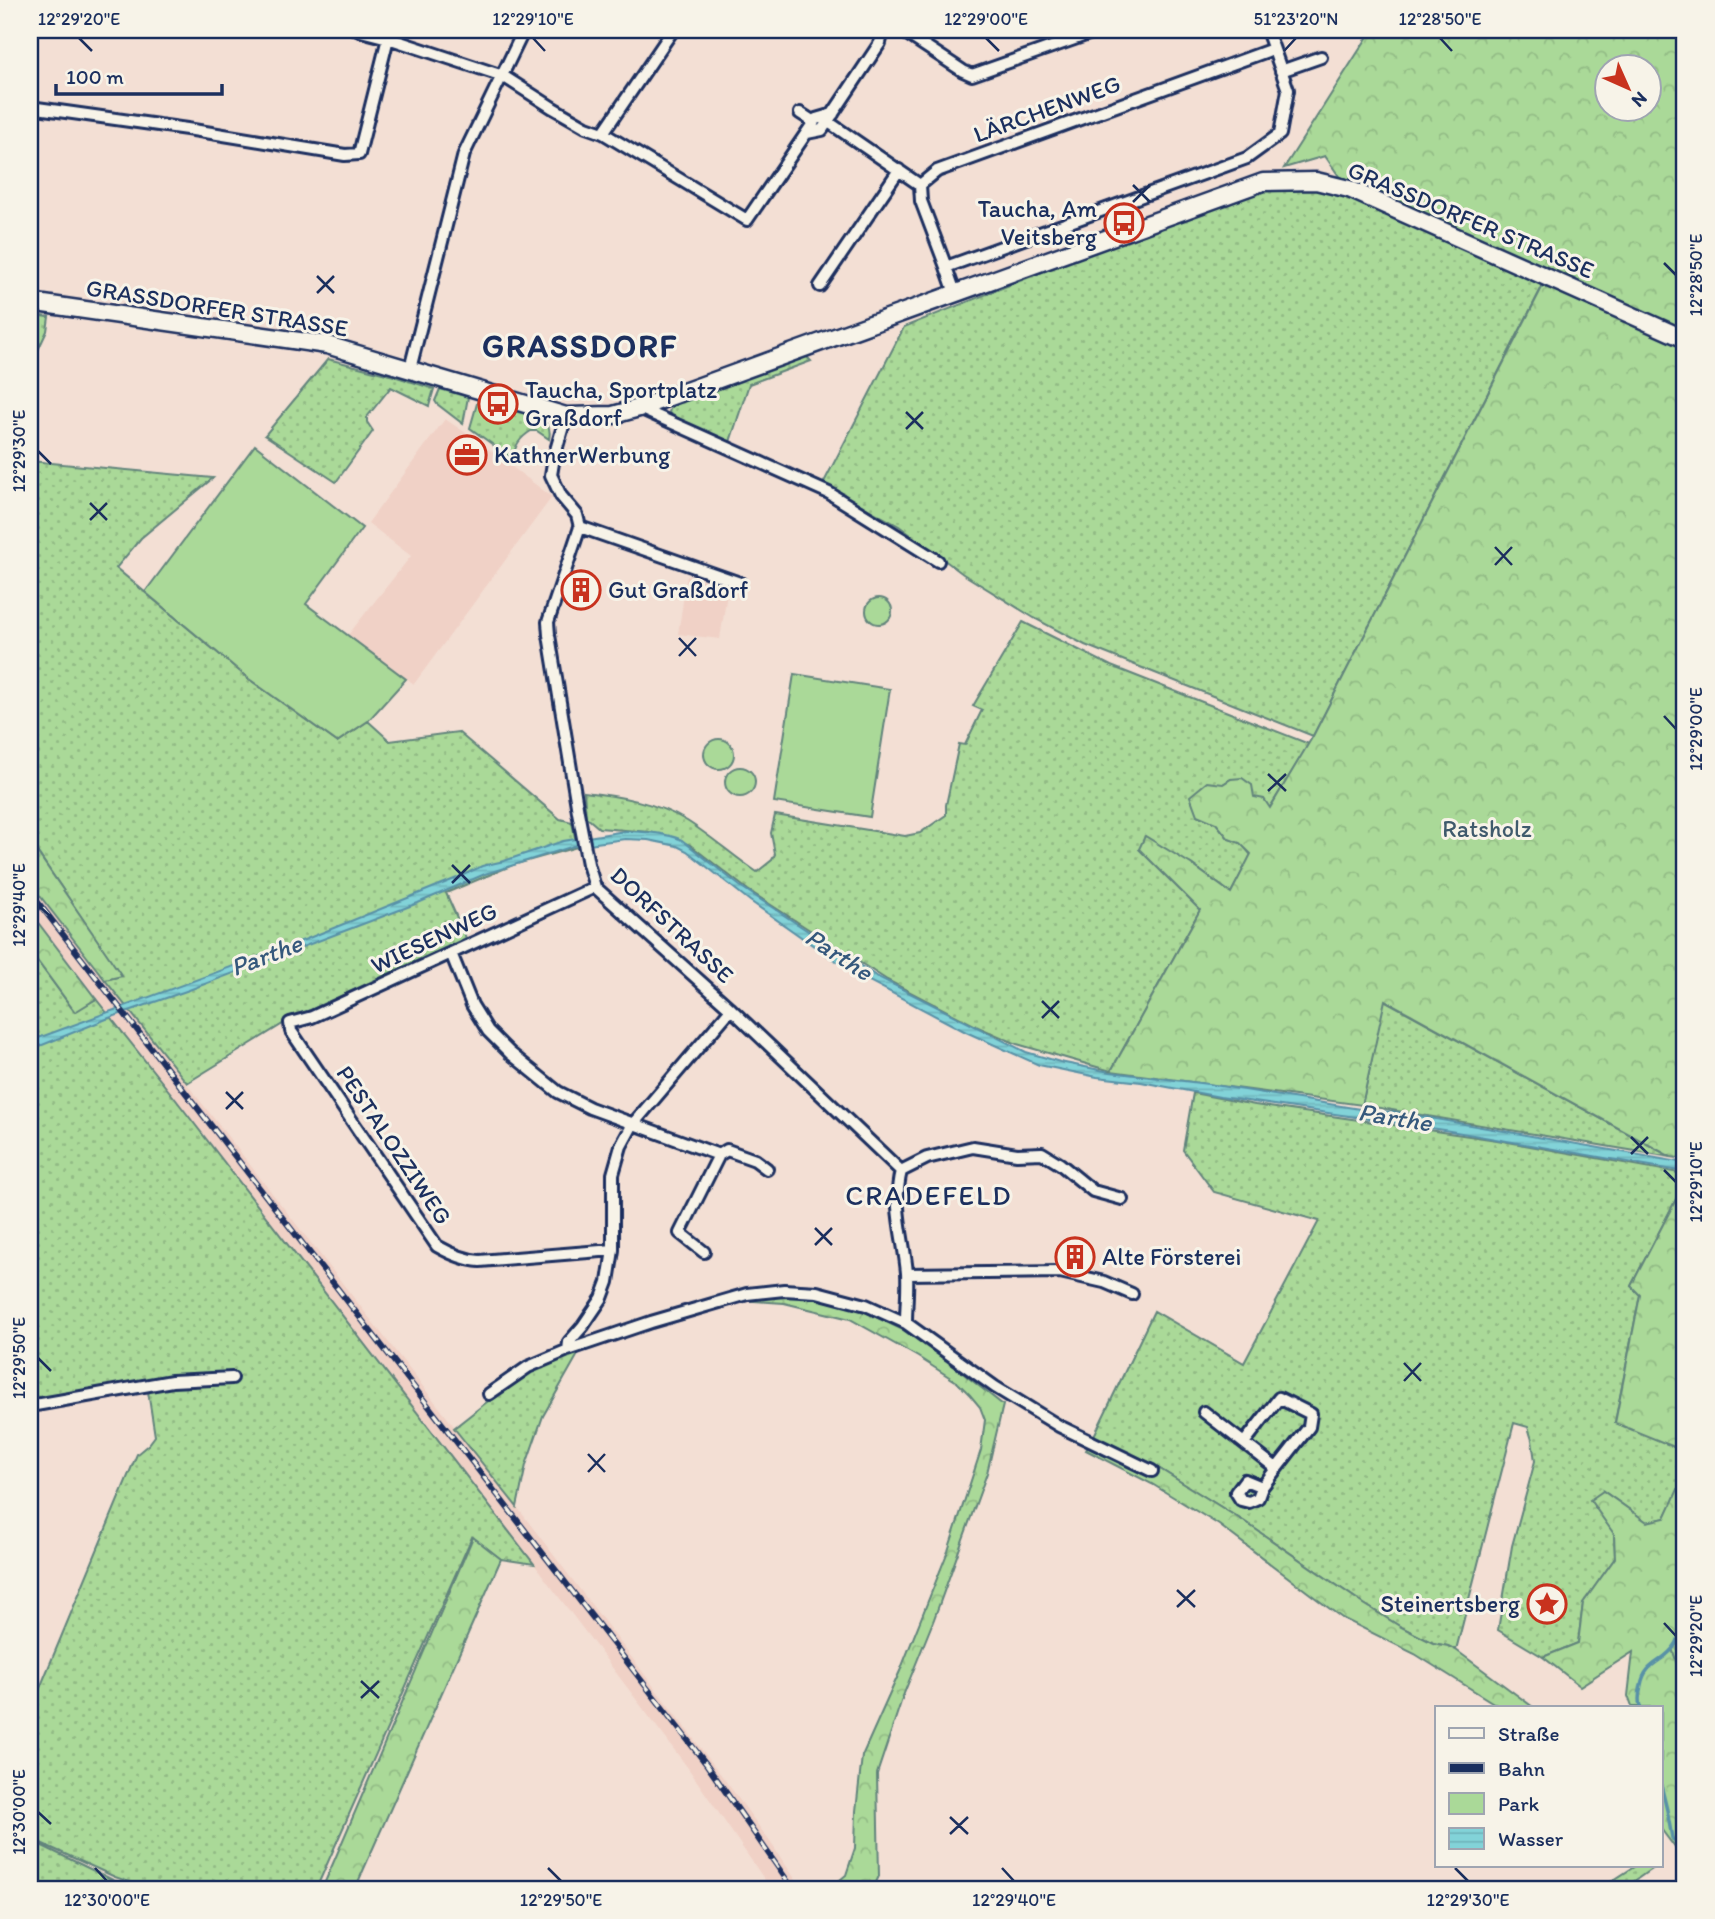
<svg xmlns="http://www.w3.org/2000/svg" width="1715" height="1919" viewBox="0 0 1715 1919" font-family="Itim,sans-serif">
	<defs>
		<pattern id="grass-dots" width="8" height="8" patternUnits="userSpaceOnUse" patternTransform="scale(1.75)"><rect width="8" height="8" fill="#aad998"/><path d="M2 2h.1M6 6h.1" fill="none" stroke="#92bb85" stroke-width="1.8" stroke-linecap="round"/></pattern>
		<pattern id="forest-crowns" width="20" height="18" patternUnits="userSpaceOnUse" patternTransform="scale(1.75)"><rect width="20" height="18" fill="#aad998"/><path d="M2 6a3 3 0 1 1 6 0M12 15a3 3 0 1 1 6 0" fill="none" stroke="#92bb85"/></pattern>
		<pattern id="water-rules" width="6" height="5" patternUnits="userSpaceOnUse" patternTransform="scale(1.75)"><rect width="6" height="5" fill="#82d3d8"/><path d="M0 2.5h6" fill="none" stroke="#70b5bc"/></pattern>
	</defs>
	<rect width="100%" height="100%" fill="#f3dfd4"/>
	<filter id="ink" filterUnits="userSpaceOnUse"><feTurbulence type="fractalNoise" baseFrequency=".0143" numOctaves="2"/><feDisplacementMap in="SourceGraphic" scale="14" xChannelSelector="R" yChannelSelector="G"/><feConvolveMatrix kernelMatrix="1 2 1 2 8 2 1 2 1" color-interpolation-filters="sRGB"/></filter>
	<g filter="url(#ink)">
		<path fill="#f0d1c6" d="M445,419L475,439L552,497L414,684L348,635L411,556L368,523Z
			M687,576L728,587L720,639L678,634Z
			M30,883L517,1507L722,1776L766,1836L802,1889H771L688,1768L534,1564L30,912Z"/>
		<path fill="url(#grass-dots)" stroke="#62847b" stroke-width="2" d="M1315,187L1342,193L1546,279L1313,736L1085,645L1034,618L963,574L899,526L823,484L904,327L1163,224L1271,188Z
			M30,315L49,317L47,331L30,367Z
			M803,356L807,357L811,361L749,384L730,442L673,419L670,416C667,409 673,405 679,401Z
			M328,359L394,376L434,389L429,406L391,387L367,417V422L373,431L336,482L265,435Z
			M440,389L468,397L463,424L437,404L435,401Z
			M478,400L494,405V408L502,410L503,408L541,418C549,423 551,430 549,439L537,431H531C521,437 513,447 514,460L470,428Z
			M30,461L213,478L141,538L116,568L249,679L337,742L368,721L390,741L458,732L560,819L572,822L577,847L513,865L446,893L466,938L291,1019L187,1083L105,980L121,976L30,841Z
			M1023,622L1111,666L1309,744L1269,809L1231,779L1223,784L1197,815L1216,823L1229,839L1240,842L1251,855L1231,893L1191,864L1139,849L1200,910L1111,1071L1017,1044L978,1027L887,980L748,890L690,845L669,837L650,832L599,828L586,817L584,792C619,796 656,802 687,821C711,836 733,856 757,872L772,860L775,854L771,833L775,815L905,836L920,833L946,815V805L959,744L965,745L982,710L973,706Z
			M30,951L74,1011L96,999L173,1096L534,1564L501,1559L472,1537L316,1889H150L115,1877L30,1838V1712L137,1454L149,1444L155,1436L147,1385L30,1406Z
			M1384,1000L1671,1157L1362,1105Z
			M1193,1093L1255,1105L1497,1140L1685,1174V1182L1631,1286L1640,1295L1615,1422L1683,1450C1693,1472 1674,1498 1665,1518L1647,1522L1603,1491L1614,1534L1615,1558L1583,1603L1578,1643L1543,1657L1498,1630L1512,1546L1535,1461L1532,1440L1528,1427L1514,1423L1456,1650L1448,1646L1433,1643L1401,1627L1364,1604L1245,1522L1160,1469L1155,1476L1090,1444L1154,1311L1244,1363L1319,1221L1214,1192L1183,1150Z
			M580,1351L543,1416L526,1465L517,1507L454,1428L492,1398L531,1371Z
			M1685,1611V1686L1672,1649L1677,1643Z
			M30,1840L115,1881L137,1889H30Z
			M1637,1865H1657L1623,1889H1600Z"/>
		<path fill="url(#forest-crowns)" stroke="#62847b" stroke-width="2" fill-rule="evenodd" d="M1372,30H1685V1159L1671,1157L1385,1000L1362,1105L1111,1071L1200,910L1139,849L1145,836L1191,864L1231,893L1251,854L1240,843L1229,839L1216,823L1197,815L1190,796L1207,782L1223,784L1231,779L1242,778L1252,785L1254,797L1264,799L1270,808L1313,736L1551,270L1343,182L1325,156L1284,168ZM1606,66H1648V108H1606Z
			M30,841L33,846L122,976L105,980L30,883Z
			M30,912L96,999L75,1012L30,951Z
			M1685,1182V1456L1682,1450L1615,1423L1640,1295L1631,1286Z
			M800,1294L855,1307L903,1330L955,1367L1003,1405L987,1473L934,1619L903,1696L877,1774L879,1876L873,1889H829L846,1875L855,1848L856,1811L862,1756L900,1671L948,1551L981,1450L985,1420L980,1407L970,1395L957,1382L918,1357L850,1319L784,1303L739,1300Z
			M1090,1444L1155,1476L1160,1469L1245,1522L1364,1604L1401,1627L1433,1643L1448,1646L1456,1650L1533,1707H1500L1415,1654L1342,1618L1219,1525L1152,1484L1086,1450Z
			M1685,1474V1611L1677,1643L1672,1649L1685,1686V1861L1661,1829V1707H1632L1628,1696L1633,1652L1580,1686L1543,1657L1578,1643L1583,1603L1615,1558L1614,1534L1590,1500L1603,1491L1647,1522L1665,1518Z
			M473,1537L501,1559L355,1889H322Z"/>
		<path fill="#aad998" stroke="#62847b" stroke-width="2" d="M255,445L362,528L306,604L406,679L368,721L337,742L249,679L145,592Z
			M866 611a13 13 0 1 1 26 0a13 13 0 1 1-26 0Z
			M794,674L890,689L870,817L774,802Z
			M704 754a15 15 0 1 1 30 0a15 15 0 1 1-30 0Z
			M725 782a15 15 0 1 1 30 0a15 15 0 1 1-30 0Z"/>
		<path fill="url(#water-rules)" stroke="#5991a7" stroke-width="2" d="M625,831C645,832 664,832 682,840L740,886L876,976L1026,1052L1060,1062L1110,1072L1208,1084L1372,1111L1396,1112L1685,1163V1172L1450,1131L1220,1097L1141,1082L1097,1077L1039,1065L966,1032L869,981L828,956L750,901L687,851L677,846L648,840L625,839L574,846L485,874L418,903L189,990L109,1018L30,1050V1041L304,940L457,878L482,866L504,861L563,841Z"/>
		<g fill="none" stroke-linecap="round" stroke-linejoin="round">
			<path stroke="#5991a7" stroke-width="3.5" d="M1640,1707C1638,1699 1639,1693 1641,1685C1645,1661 1665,1663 1676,1644C1680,1638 1683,1619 1685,1611
				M1661,1785L1667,1810L1672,1838L1685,1854
				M1678,1846L1685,1843"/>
			<g stroke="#1b2f5e" stroke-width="16">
				<path id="street" d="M357,30L388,38L503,76L553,108L586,127L603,133L747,220L816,119L833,114
					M901,30L963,71L972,75L1100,30
					M1281,71L1321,57
					M30,107L187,129L345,155L359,154L388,38
					M800,113L814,122
					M824,119L920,185
					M603,133L673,30
					M807,133L822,130L880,43L883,30
					M920,185L937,171L1273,49
					M920,185L921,201L946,267
					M820,286L899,170
					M955,293L946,267L1247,158L1280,134L1288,90L1267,30
					M410,369L464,154L524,30
					M639,408L829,493L938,561
					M566,416L554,457L551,475L561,496L577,515L580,527L548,622L549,635L578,812L588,864L595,887L731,1009L901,1171
					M580,527L740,583
					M595,887L312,1017L290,1023L291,1031L437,1246C451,1254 464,1260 480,1261L613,1250
					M451,953L472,1005L488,1031L510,1053L558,1092L590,1108L719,1155
					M901,1171L927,1158L973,1147L1017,1154L1042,1153L1060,1164L1093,1191L1122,1199
					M901,1171C892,1207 904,1237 907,1273C908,1290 906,1306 906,1323
					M704,1252L680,1233L719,1155L727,1150L755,1160L767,1169
					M907,1274L1060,1272L1104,1282L1132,1294
					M568,1350L569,1342L583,1326L602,1298L608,1282L613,1250V1174L621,1146L633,1124L731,1009
					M489,1394L528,1367L568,1350L651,1322L747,1294L784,1290L817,1292L866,1305L906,1323L995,1387L1059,1426L1152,1471
					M30,1406L172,1381L232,1378
					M1204,1412L1276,1468
					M1244,1443L1279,1398L1311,1414L1309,1427L1262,1487L1258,1498L1249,1502L1241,1500L1236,1492L1245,1480L1262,1487"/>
			</g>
			<g stroke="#1b2f5e" stroke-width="21">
				<path id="secondary" d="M30,302L327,345L566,416L613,415L639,408C847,334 1054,256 1263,182L1316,181L1349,189L1685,339"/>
			</g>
			<use href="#street" stroke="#f7f3e8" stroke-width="10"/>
			<use href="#secondary" stroke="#f7f3e8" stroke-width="16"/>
			<g stroke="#1b2f5e" stroke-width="6">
				<path id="rail" d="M30,892L707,1765L793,1889"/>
			</g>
			<use href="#rail" stroke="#f7f3e8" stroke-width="3.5" stroke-dasharray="10" stroke-linecap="butt"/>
		</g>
	</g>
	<path fill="none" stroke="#1b2f5e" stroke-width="2.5" d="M79,38L92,51M533,38L545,51M986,38L999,51M1440,38L1452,51M1284,51L1296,38M1133,185L1150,202M1133,202L1150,185M1664,263L1676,275M317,276L334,293M317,293L334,276M906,412L923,429M906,429L923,412M38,451L51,464M90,503L107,520M90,520L107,503M1495,547L1512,565M1495,565L1512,547M679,638L696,656M679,656L696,638M1664,716L1676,729M1268,774L1286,791M1268,791L1286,774M452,865L470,883M452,883L470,865M38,905L51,917M1042,1001L1059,1018M1042,1018L1059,1001M226,1092L243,1109M226,1109L243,1092M1631,1137L1648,1154M1631,1154L1648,1137M1664,1170L1676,1182M815,1228L832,1245M815,1245L832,1228M38,1358L51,1371M1404,1363L1421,1381M1404,1381L1421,1363M588,1454L605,1472M588,1472L605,1454M1177,1590L1195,1607M1177,1607L1195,1590M1664,1623L1676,1636M361,1681L379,1698M361,1698L379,1681M38,1812L51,1824M950,1817L968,1834M950,1834L968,1817M95,1868L107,1881M548,1868L561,1881M1002,1868L1014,1881M1455,1868L1468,1881"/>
	<defs>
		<g id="bus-ring" transform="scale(2.0125)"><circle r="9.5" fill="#f7f3e8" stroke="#c8321e" stroke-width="1.5"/><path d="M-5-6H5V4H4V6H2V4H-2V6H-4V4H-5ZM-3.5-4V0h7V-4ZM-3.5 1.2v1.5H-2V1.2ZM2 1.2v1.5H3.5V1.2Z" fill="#c8321e"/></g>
		<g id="office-ring" transform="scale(2.0125)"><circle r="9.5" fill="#f7f3e8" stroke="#c8321e" stroke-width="1.5"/><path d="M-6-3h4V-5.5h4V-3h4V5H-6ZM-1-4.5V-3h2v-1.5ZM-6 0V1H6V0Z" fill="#c8321e"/></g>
		<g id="building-ring" transform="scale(2.0125)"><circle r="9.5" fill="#f7f3e8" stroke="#c8321e" stroke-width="1.5"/><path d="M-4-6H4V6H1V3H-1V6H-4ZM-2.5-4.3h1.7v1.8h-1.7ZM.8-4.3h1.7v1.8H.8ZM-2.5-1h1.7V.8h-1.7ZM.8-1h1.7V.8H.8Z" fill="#c8321e"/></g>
		<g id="sight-ring" transform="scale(2.0125)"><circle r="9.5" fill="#f7f3e8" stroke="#c8321e" stroke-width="1.5"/><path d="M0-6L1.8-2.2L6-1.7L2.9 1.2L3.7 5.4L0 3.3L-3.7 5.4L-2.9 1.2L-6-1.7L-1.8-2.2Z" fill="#c8321e"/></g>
	</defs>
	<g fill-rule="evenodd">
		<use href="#bus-ring" x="1124" y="223"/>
		<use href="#bus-ring" x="498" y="404"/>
		<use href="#office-ring" x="467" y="455"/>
		<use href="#building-ring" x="581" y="590"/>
		<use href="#building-ring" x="1075" y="1257"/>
		<use href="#sight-ring" x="1547" y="1604"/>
	</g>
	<g text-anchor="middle" stroke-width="6" stroke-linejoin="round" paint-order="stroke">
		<g font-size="24" fill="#1b2f5e" stroke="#f7f3e8">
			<text transform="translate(1047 109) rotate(-20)" y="8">LÄRCHENWEG</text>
			<text transform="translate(1471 220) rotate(23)" y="8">GRASSDORFER STRASSE</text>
			<text transform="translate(217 308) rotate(9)" y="8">GRASSDORFER STRASSE</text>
			<text transform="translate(672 925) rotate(43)" y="8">DORFSTRASSE</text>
			<text transform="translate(434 938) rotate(-25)" y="8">WIESENWEG</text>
			<text transform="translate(394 1145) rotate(56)" y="8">PESTALOZZIWEG</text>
		</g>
		<g font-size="24" fill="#1b2f5e" stroke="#f7f3e8" text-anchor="start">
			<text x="1097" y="217" text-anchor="end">Taucha, Am<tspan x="1097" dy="28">Veitsberg</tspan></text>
			<text x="525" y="398">Taucha, Sportplatz<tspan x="525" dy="28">Graßdorf</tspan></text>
			<text x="494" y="463">KathnerWerbung</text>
			<text x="608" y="598">Gut Graßdorf</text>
			<text x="1102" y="1265">Alte Försterei</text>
			<text x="1520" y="1612" text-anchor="end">Steinertsberg</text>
		</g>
		<g font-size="24" fill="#3f5a6c" stroke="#f7f3e8">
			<text x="1487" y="837">Ratsholz</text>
		</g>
		<g font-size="26" font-style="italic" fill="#35587c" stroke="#f7f3e8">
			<text transform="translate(839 954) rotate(33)" y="9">Parthe</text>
			<text transform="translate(266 955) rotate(-21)" y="9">Parthe</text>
			<text transform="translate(1395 1117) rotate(9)" y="9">Parthe</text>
		</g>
		<g font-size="28" letter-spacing="2" fill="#1b2f5e" stroke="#f7f3e8">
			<text x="929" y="1205">CRADEFELD</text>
		</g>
		<g font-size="32" font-weight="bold" letter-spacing="2" fill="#1b2f5e" stroke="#f7f3e8">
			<text x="580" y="357">GRASSDORF</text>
		</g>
	</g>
	<rect width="1715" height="1919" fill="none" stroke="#f7f3e8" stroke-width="77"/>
	<rect x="1435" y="1706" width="228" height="161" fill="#f7f3e8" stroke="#9fa5b1" stroke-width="2"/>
	<rect x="1449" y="1728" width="35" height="10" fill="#f7f3e8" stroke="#9fa5b1" stroke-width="2"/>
	<text x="1498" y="1741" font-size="21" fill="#1b2f5e">Straße</text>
	<rect x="1449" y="1763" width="35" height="10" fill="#1b2f5e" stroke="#9fa5b1" stroke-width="2"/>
	<text x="1498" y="1776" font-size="21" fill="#1b2f5e">Bahn</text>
	<rect x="1449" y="1793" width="35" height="21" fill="#aad998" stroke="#9fa5b1" stroke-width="2"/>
	<text x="1498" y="1811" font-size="21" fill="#1b2f5e">Park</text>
	<rect x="1449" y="1828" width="35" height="21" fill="url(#water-rules)" stroke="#9fa5b1" stroke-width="2"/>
	<text x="1498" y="1846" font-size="21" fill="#1b2f5e">Wasser</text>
	<g transform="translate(1628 88) rotate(135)"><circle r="33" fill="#f7f3e8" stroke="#9fa5b1" stroke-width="2"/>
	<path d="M0-5L12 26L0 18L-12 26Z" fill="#c8321e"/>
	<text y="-10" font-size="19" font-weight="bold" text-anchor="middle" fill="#1b2f5e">N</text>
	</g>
	<path d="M56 84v10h166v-10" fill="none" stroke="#1b2f5e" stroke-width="3.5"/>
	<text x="66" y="84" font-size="21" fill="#1b2f5e" stroke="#f7f3e8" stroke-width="5" paint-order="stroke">100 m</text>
	<rect x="38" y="38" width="1638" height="1843" fill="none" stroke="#1b2f5e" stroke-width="2.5"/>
	<g font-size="18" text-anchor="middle" fill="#1b2f5e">
		<text x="79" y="25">12°29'20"E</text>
		<text x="533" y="25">12°29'10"E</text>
		<text x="986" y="25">12°29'00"E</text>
		<text x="1296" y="25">51°23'20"N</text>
		<text x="1440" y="25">12°28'50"E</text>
		<text transform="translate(1696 275) rotate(-90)" y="6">12°28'50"E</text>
		<text transform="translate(19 451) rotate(-90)" y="6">12°29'30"E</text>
		<text transform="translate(1696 729) rotate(-90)" y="6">12°29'00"E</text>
		<text transform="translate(19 905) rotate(-90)" y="6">12°29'40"E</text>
		<text transform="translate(1696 1182) rotate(-90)" y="6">12°29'10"E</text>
		<text transform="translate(19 1358) rotate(-90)" y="6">12°29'50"E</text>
		<text transform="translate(1696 1636) rotate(-90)" y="6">12°29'20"E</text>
		<text transform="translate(19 1812) rotate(-90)" y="6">12°30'00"E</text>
		<text x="107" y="1906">12°30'00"E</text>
		<text x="561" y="1906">12°29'50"E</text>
		<text x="1014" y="1906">12°29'40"E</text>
		<text x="1468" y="1906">12°29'30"E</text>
	</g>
</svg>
